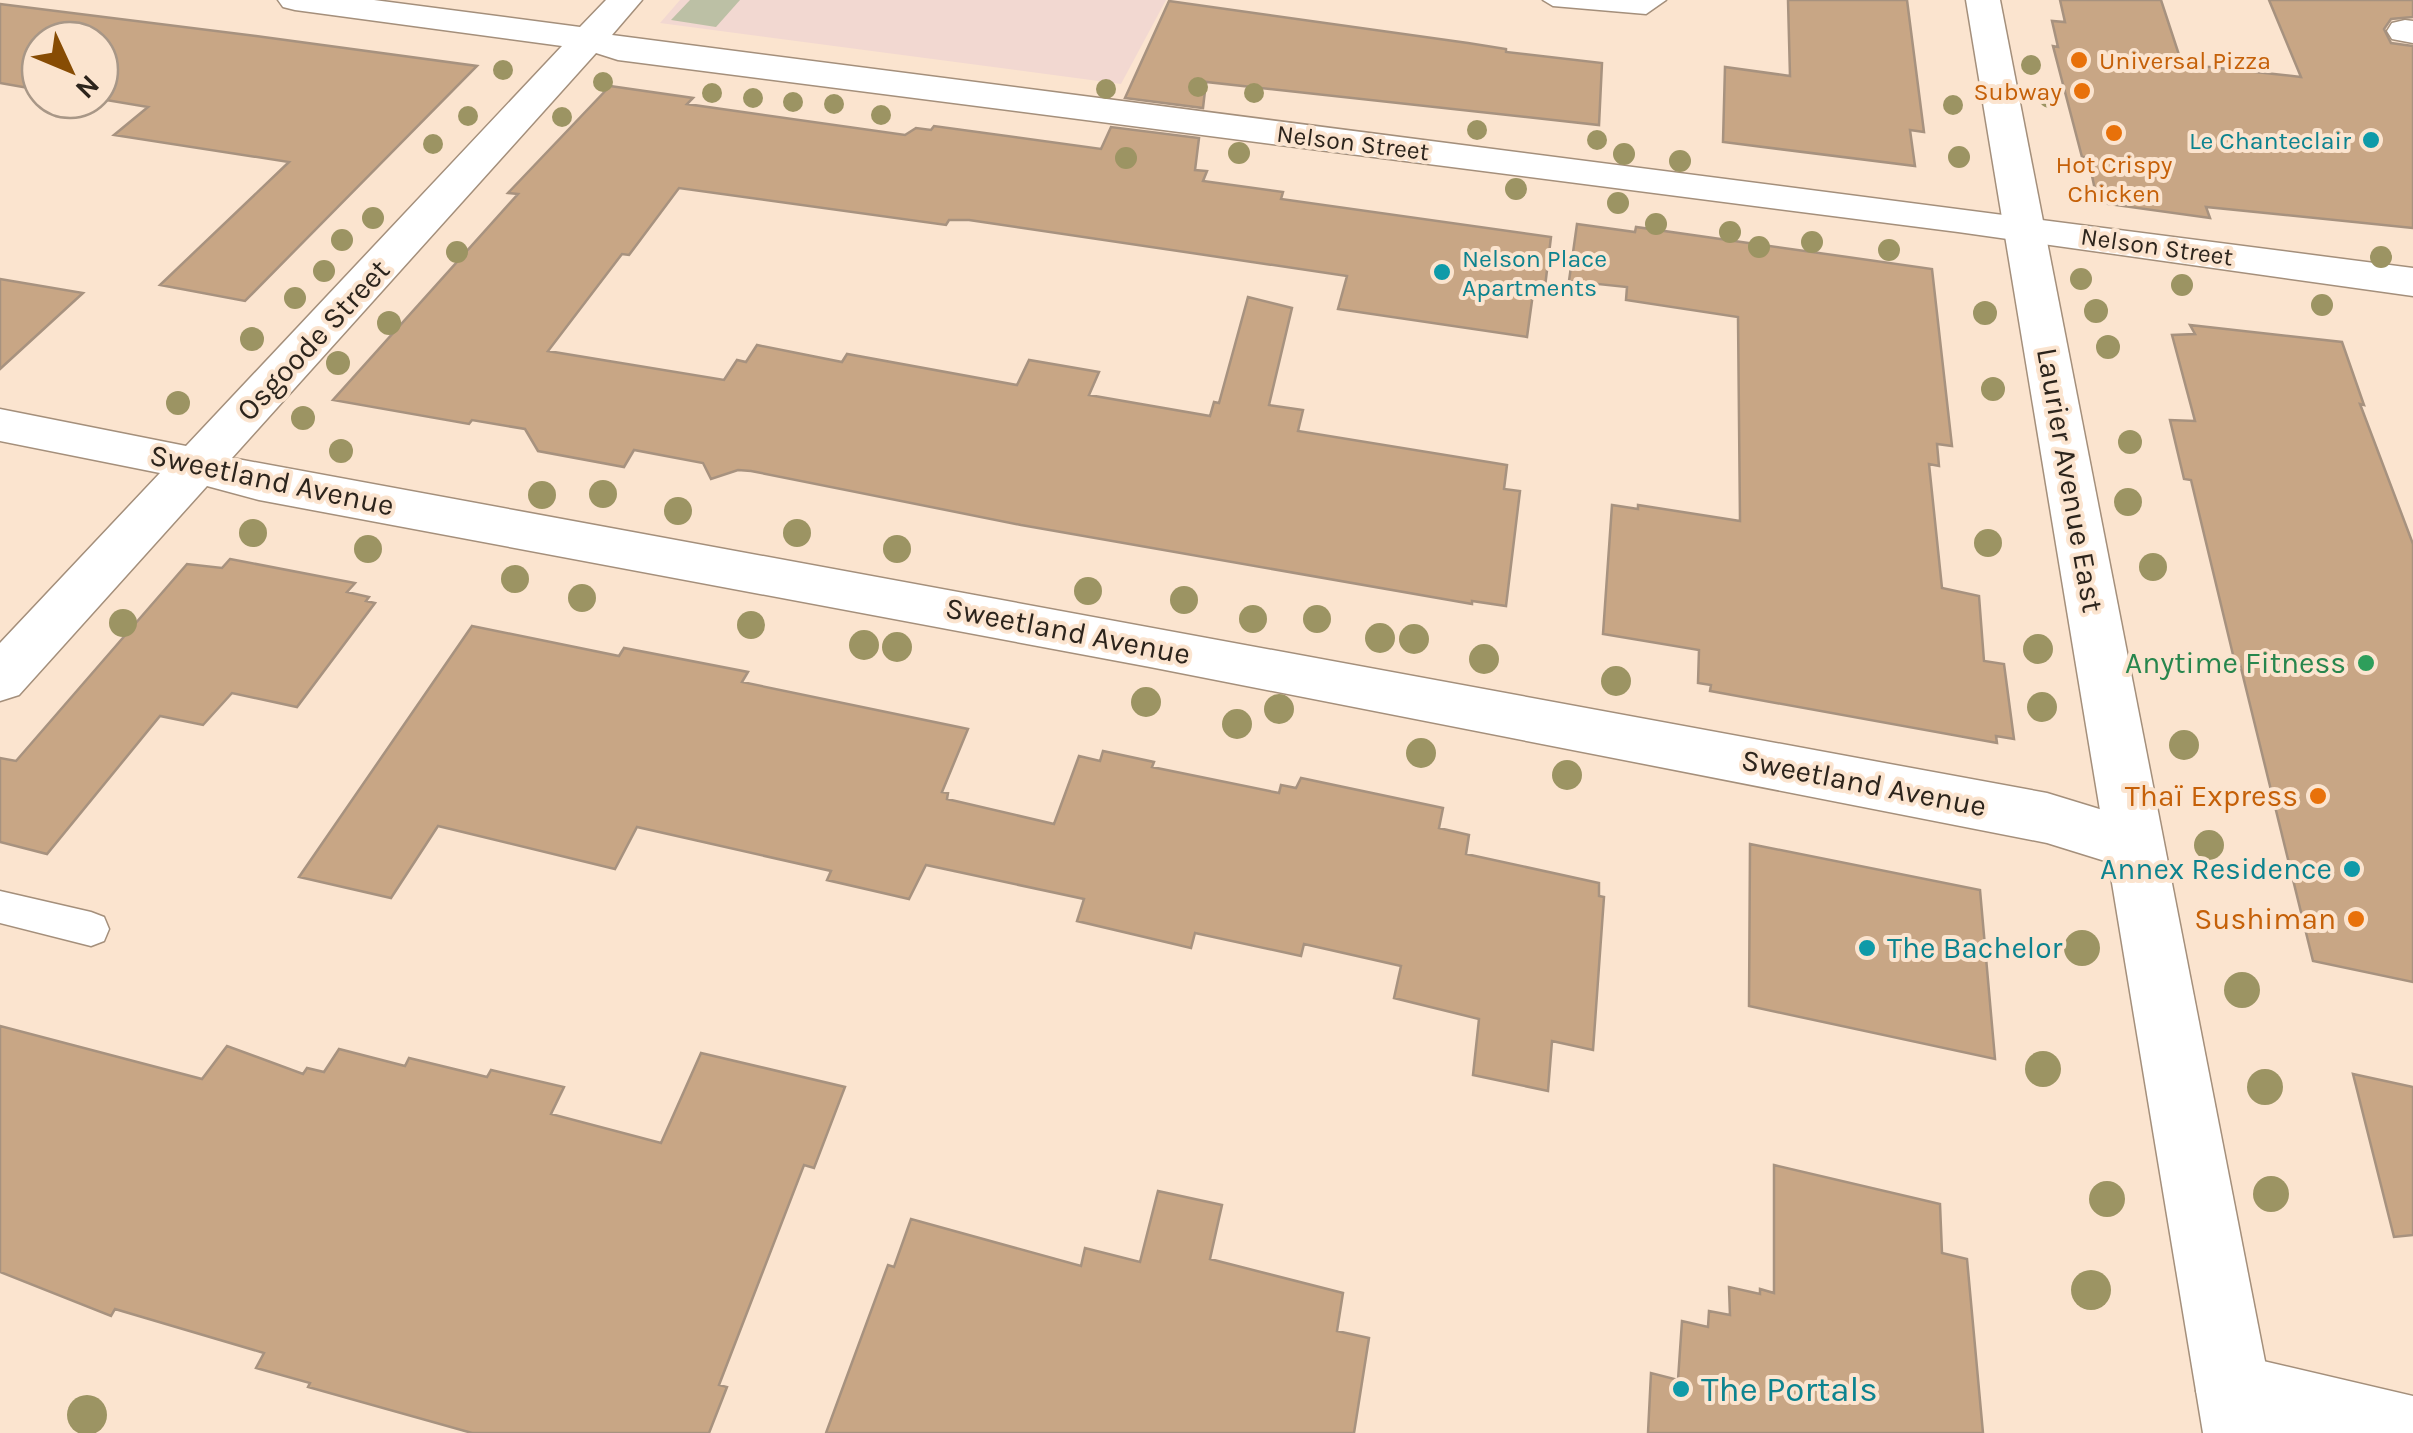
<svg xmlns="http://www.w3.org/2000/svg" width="2413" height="1433" viewBox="0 0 2413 1433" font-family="Karla,sans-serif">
	<rect width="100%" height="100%" fill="#fbe4cf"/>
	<path fill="#f2d8d1" d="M680,0H1166L1121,84L660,23Z"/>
	<path fill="#bcc0a5" d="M690,0H740L716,27L671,20Z"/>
	<path fill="#c8a685" stroke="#a7927f" stroke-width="2.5" d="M1788,0H1907L1924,132L1910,130L1915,166L1723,142L1725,67L1790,76Z
		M2060,0H2161L2182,64L2301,77L2269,0H2413V17L2391,19L2384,29L2391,43L2413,46V228L2206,207L2210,218L2108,204L2105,192L2095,190L2088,157H2082L2053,46L2058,47L2052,21L2065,22Z
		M1169,1L1468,43L1506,49V52L1602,63L1599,125L1206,82L1203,108L1125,98Z
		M0,4L256,36L477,66L245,301L160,285L289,162L114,135L148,107L100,99V40H40V90L0,83Z
		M610,86L693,98L687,104L905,135L916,128L931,130L934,126L1101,149L1111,127L1199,138L1195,170L1207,171L1203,181L1283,192L1281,199L1551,237L1545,287L1534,286L1527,337L1338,309L1347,276L969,220H949L946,225L679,188L629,255L622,254L548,351L724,380L737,360L746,362L757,345L842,362L847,354L1017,385L1029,360L1099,372L1089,395L1210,416L1214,402L1219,403L1248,297L1292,308L1269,405L1303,410L1298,431L1507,465L1504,489L1520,491L1506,606L1472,601V604L1021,525L751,471L738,470L711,479L703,463L634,450L624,467L538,451L525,429L472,420L469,424L333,400L518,194L508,193Z
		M1577,224L1635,232L1636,227L1932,269L1952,446L1937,444L1939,466L1929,464L1942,588L1979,596L1984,661L2004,664L2014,739L1996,736L1997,743L1710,691L1711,685L1698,683L1699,650L1603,634L1612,505L1638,509V505L1740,521L1738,317L1626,300L1627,287L1569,281Z
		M0,279L83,293L0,369Z
		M2190,325L2342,342L2364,405L2360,404L2413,544V982L2313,961L2240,664L2235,663L2191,480L2184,479L2170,420L2195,421L2172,335L2195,334Z
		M230,559L355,583L347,592L369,597L366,601L375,603L297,707L232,693L203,725L160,716L47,854L0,842V758L16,761L187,564L222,568Z
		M472,626L619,656L624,648L748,672L742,682L968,729L942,792L948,793L947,799L1054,824L1079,756L1100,761L1103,751L1154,762L1152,767L1279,793L1281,785L1296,788L1301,778L1443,808L1439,828L1469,835L1466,854L1599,883V896L1604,897L1593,1050L1552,1041L1548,1091L1473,1075L1479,1019L1394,998L1401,966L1304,944L1301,956L1195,933L1191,948L1077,921L1084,899L926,865L909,899L827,880L831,871L637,827L615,869L438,826L391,898L299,877Z
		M1750,844L1980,890L1995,1059L1749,1006Z
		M0,1026L202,1079L227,1046L303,1074L307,1068L324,1072L339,1049L405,1066L409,1058L487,1077L491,1070L564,1087L551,1114L661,1143L701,1053L845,1087L814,1168L804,1165L719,1385L727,1387L709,1433H472L308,1387L310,1383L256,1368L264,1353L115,1309L111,1316L0,1272Z
		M2353,1074L2413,1087V1235L2394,1237Z
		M1774,1165L1940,1204L1942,1253L1967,1259L1983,1433H1648L1651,1373L1678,1380L1682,1321L1708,1327L1709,1311L1730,1315L1729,1287L1760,1294V1289L1774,1293Z
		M1158,1191L1222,1205L1210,1259L1343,1293L1337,1331L1369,1338L1354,1433H826L888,1265L894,1267L911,1219L1081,1266L1085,1248L1140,1262Z"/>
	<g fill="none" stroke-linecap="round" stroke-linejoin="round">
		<g stroke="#a48f7b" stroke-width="3">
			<path id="lane" d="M1543,0H1666L1646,14L1553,6Z
				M0,891L91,912L104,917L109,929L104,941L91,946L0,923Z"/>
		</g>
		<g stroke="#a48f7b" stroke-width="3">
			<path id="street" d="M278,0H374L580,27L606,0H642L612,35L2413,268V296L1958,232L618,60L596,53L232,458L2047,793L2155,826L2163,844L2155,862L2134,870L2047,843L1150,667L259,500L207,486L19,695L0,701V643L160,473L0,441V409L186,446L562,46L295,10L283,7Z
				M2405,20L2413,21V43L2392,39L2387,31L2392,23Z
				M2233,1354L2413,1396V1433H2254L2207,1417L2196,1391L2207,1365Z"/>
		</g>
		<g stroke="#a48f7b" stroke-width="3">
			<path id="secondary" d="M1966,0H2000L2279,1433H2203Z"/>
		</g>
		<use href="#lane" fill="#fff" fill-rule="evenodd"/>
		<use href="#street" fill="#fff" fill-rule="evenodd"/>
		<use href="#secondary" fill="#fff" fill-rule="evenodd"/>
	</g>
	<g fill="#9c9463">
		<circle cx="2031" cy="65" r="10"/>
		<circle cx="503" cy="70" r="10"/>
		<circle cx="603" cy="82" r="10"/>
		<circle cx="1198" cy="87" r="10"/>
		<circle cx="1106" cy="89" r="10"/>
		<circle cx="712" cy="93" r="10"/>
		<circle cx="1254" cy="93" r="10"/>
		<circle cx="753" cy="98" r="10"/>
		<circle cx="2049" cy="98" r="10"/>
		<circle cx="793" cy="102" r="10"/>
		<circle cx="834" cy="104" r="10"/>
		<circle cx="1953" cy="105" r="10"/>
		<circle cx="881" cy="115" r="10"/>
		<circle cx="468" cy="116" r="10"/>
		<circle cx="562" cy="117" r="10"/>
		<circle cx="1477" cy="130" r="10"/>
		<circle cx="1597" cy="140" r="10"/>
		<circle cx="433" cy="144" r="10"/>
		<circle cx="1239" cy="153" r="11"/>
		<circle cx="1624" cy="154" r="11"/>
		<circle cx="1959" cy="157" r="11"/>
		<circle cx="1126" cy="158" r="11"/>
		<circle cx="1680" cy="161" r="11"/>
		<circle cx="1516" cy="189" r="11"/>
		<circle cx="1618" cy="203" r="11"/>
		<circle cx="373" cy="218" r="11"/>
		<circle cx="1656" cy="224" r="11"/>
		<circle cx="1730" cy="232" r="11"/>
		<circle cx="342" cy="240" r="11"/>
		<circle cx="1812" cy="242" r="11"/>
		<circle cx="1759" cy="247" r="11"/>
		<circle cx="1889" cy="250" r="11"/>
		<circle cx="457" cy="252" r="11"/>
		<circle cx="2381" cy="257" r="11"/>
		<circle cx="324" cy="271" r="11"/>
		<circle cx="2081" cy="279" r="11"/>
		<circle cx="2182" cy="285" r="11"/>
		<circle cx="295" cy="298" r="11"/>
		<circle cx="2322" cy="305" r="11"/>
		<circle cx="2096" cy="311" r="12"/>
		<circle cx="1985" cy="313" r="12"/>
		<circle cx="389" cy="323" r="12"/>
		<circle cx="252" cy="339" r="12"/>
		<circle cx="2108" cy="347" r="12"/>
		<circle cx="338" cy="363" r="12"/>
		<circle cx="1993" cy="389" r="12"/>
		<circle cx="178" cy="403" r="12"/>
		<circle cx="303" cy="418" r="12"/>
		<circle cx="2130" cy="442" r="12"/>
		<circle cx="341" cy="451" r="12"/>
		<circle cx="603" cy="494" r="14"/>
		<circle cx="542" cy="495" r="14"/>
		<circle cx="2128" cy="502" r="14"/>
		<circle cx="678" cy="511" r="14"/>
		<circle cx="253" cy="533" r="14"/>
		<circle cx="797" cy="533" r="14"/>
		<circle cx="1988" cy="543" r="14"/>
		<circle cx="368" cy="549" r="14"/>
		<circle cx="897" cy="549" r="14"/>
		<circle cx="2153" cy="567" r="14"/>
		<circle cx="515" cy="579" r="14"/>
		<circle cx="1088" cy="591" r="14"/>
		<circle cx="582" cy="598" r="14"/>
		<circle cx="1184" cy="600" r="14"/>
		<circle cx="1253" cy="619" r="14"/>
		<circle cx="1317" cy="619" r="14"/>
		<circle cx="123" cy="623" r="14"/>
		<circle cx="751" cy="625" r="14"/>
		<circle cx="1380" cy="638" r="15"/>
		<circle cx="1414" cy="639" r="15"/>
		<circle cx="864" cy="645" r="15"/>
		<circle cx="897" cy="647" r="15"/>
		<circle cx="2038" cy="649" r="15"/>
		<circle cx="1484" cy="659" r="15"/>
		<circle cx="1616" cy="681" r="15"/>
		<circle cx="1146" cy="702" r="15"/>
		<circle cx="2042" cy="707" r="15"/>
		<circle cx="1279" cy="709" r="15"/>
		<circle cx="1237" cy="724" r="15"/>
		<circle cx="2184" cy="745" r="15"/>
		<circle cx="1421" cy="753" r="15"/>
		<circle cx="1567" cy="775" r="15"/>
		<circle cx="2209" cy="845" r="15"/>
		<circle cx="2082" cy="948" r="18"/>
		<circle cx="2242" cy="990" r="18"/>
		<circle cx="2043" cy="1069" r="18"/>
		<circle cx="2265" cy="1087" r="18"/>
		<circle cx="2271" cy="1194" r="18"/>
		<circle cx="2107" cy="1199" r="18"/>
		<circle cx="2091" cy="1290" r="20"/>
		<circle cx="87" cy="1415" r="20"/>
	</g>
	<g fill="#e8710a" stroke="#fbe4cf" stroke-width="4">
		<circle cx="2079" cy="60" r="10"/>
		<circle cx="2082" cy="91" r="10"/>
		<circle cx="2114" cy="133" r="10"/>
		<circle cx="2318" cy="796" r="10"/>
		<circle cx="2356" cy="919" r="10"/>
	</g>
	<g fill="#0f9aa8" stroke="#fbe4cf" stroke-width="4">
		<circle cx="2371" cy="140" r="10"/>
		<circle cx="1442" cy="272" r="10"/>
		<circle cx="2352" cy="869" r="10"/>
		<circle cx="1867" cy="948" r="10"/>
		<circle cx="1681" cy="1389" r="10"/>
	</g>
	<circle fill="#2e9e5b" stroke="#fbe4cf" stroke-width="4" cx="2366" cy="663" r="10"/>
	<g text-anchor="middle" stroke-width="8" stroke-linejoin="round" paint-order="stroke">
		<g font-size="25" fill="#c56008" stroke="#fbe4cf" text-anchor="start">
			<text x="2099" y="69">Universal Pizza</text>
			<text x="2062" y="100" text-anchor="end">Subway</text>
			<text x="2114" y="173" text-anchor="middle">Hot Crispy<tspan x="2114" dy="29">Chicken</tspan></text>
		</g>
		<g font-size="25" fill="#0d838f" stroke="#fbe4cf" text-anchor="end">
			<text x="2351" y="149">Le Chanteclair</text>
			<text x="1462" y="267" text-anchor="start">Nelson Place<tspan x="1462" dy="29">Apartments</tspan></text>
		</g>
		<g font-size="25" fill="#2c241c" stroke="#fbe4cf">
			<text transform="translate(1353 142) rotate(7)" y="9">Nelson Street</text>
			<text transform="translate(2157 246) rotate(8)" y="9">Nelson Street</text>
		</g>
		<g font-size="30" fill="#2c241c" stroke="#fbe4cf">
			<text transform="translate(313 340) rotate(-47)" y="10">Osgoode Street</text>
			<text transform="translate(272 480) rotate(12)" y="10">Sweetland Avenue</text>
			<text transform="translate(2070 480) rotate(80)" y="10">Laurier Avenue East</text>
			<text transform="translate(1068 631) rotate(11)" y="10">Sweetland Avenue</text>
			<text transform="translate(1864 783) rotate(11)" y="10">Sweetland Avenue</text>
		</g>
		<g font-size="30" fill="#27864d" stroke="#fbe4cf" text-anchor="end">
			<text x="2346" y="673">Anytime Fitness</text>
		</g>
		<g font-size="30" fill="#c56008" stroke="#fbe4cf" text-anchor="end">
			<text x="2298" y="806">Thaï Express</text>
			<text x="2336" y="929">Sushiman</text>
		</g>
		<g font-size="30" fill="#0d838f" stroke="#fbe4cf" text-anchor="end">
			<text x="2332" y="879">Annex Residence</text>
			<text x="1887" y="958" text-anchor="start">The Bachelor</text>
		</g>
		<g font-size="35" fill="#0d838f" stroke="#fbe4cf" text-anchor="start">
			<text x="1701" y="1401">The Portals</text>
		</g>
	</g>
	<g transform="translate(70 70) rotate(134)"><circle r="48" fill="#fbe4cf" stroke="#a89787" stroke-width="2.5"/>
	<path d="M0-8L18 38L0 25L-18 38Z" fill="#874c04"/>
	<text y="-15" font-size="28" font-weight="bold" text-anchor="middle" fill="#2c241c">N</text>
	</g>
</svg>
